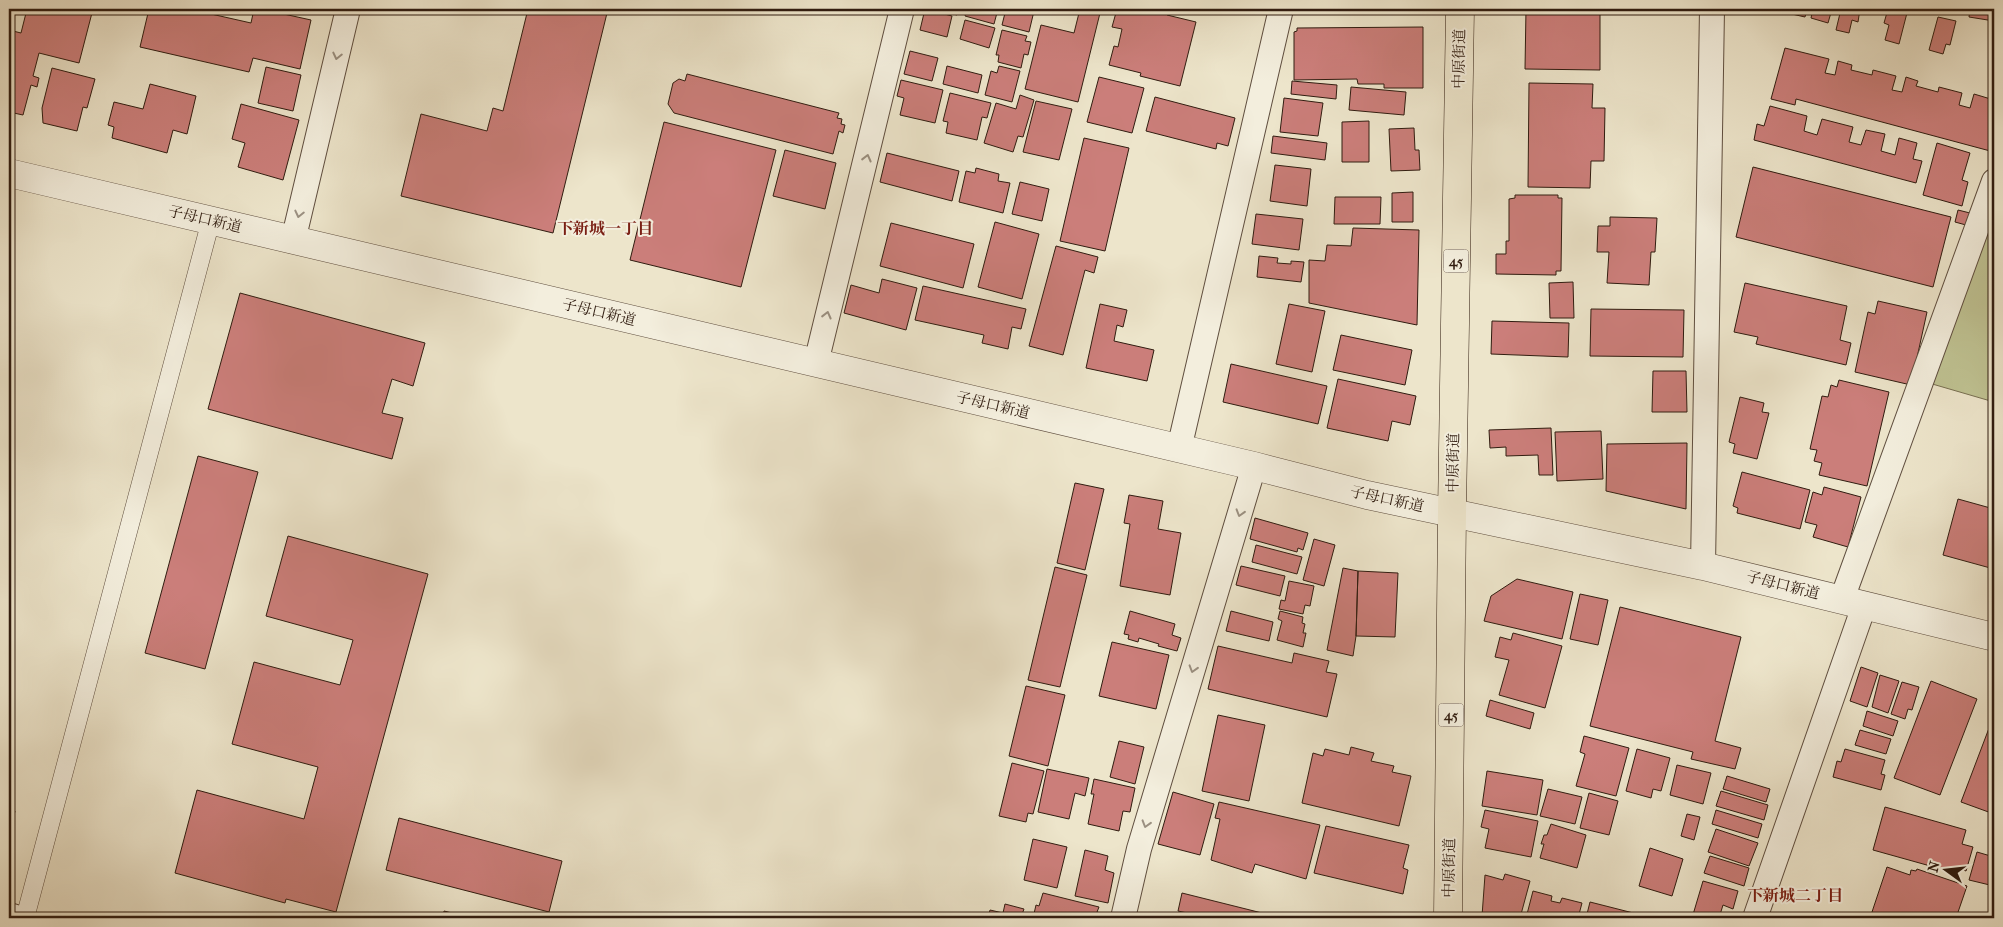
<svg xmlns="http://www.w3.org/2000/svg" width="2003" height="927" viewBox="0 0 2003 927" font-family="'IM FELL French Canon','Noto Serif JP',serif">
	<rect width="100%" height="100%" fill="#ede5cb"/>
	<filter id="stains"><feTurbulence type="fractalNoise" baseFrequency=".004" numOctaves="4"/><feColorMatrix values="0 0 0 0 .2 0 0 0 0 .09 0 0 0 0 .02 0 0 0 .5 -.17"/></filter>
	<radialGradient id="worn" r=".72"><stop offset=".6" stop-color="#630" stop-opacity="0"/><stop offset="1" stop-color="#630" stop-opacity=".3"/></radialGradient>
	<path fill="#bfc292" stroke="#786f51" d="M1994,199V402L1922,381Z"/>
	<path fill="#cb7e7a" stroke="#301c10" d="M27,9H93L79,63L39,53L33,76L39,78L37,87L31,85L23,115L9,112V30L21,33Z
		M149,9H189L251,23L254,9H261L311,20L300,69L253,58L249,72L140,47Z
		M528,9H608L553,233L401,196L421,114L487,131L493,108L503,111Z
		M925,9L952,16L947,37L920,30Z
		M933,9H959L957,15Z
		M967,9H998L994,24L965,16Z
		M1006,9L1019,13L1020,9L1034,11L1029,32L1002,25Z
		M1080,9H1101L1078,102L1025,89L1041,25L1074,33Z
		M1117,9H1168L1167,15L1196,22L1180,86L1140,76L1141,73L1109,65L1114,46L1118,47L1122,29L1112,27Z
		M1526,9H1600V70L1525,69Z
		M1784,9H1807L1805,17L1783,12Z
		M1813,9H1832L1828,23L1811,18Z
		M1841,9H1860L1858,22L1852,20L1849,33L1836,30Z
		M1888,9H1908L1899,44L1885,40L1889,25L1884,23Z
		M1970,9H1994V21L1969,17Z
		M1938,17L1956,21L1950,45L1946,44L1943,54L1929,50Z
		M965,20L995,28L989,48L960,39Z
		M1423,27V88H1384V84H1358L1357,79L1294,80V32L1297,31V28Z
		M1002,30L1027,36L1025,41L1031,42L1028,55L1024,54L1021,68L998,62L999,55H996Z
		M1785,48L1829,59L1825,73L1835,75L1838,61L1852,65L1851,70L1872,75L1873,70L1896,76L1892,90L1902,92L1906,77L1918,81L1916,86L1938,92L1939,87L1962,93L1959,105L1970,108L1974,94L1994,100V152L1796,99L1795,105L1771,99Z
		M910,51L938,58L932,81L904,74Z
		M947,66L982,75L978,93L943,84Z
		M999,66L1020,71L1012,102L985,95L991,71L997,73Z
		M266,67L301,75L293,111L258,103Z
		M52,68L95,79L87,108L83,107L77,131L43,123L42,108Z
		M687,74L839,113L837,118L842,119L841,124L845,125L843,133L839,131L833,154L674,113L668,104L673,83L679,79L685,81Z
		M1099,77L1144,88L1132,133L1087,122Z
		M901,80L943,90L935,123L900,115L904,98L897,96Z
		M1292,81L1337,85L1336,99L1291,94Z
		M1529,83L1593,84L1592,108H1605L1604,161H1591L1590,188L1528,187Z
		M150,84L196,96L187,134L173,130L167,153L112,138L114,127L108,125L114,102L143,109Z
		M1351,87L1406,92L1404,115L1349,110Z
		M950,93L991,103L987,118L982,117L977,140L946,133L948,122L943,121Z
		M1020,95L1034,100L1023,137L1018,136L1013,152L984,143L996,103L1016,109Z
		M1155,97L1235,118L1228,146L1217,143L1216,149L1146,131Z
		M1284,98L1323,103L1318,136L1280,132Z
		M1036,101L1072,109L1059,160L1023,152Z
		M241,104L299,120L283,180L238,167L245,143L232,139Z
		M1770,106L1807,116L1804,131L1817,135L1822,119L1853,127L1849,142L1861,145L1866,130L1885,134L1881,151L1895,155L1899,138L1917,143L1913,159L1922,161L1916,183L1754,140L1757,124L1764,126Z
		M1369,121V162H1342V122Z
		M664,122L776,150L741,287L630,260Z
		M1414,128L1415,150H1419L1420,170L1391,171L1389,129Z
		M1273,136L1327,143L1325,160L1271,153Z
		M1084,138L1129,148L1105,251L1060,241Z
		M1937,143L1970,153L1962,180L1968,182L1962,206L1923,195Z
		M785,150L836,163L825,209L773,196Z
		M887,153L959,171L952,201L880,182Z
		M1275,165L1311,169L1307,206L1270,201Z
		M1753,167L1951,217L1933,287L1736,237Z
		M976,168L999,174L998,181L1010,183L1003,213L959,202L966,171L975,173Z
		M1020,182L1049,189L1042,221L1012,214Z
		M1413,192V222H1392V193Z
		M1515,195H1558V198H1562L1561,271H1556V275L1496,274V254H1506V241H1509V199L1515,198Z
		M1335,197H1381L1380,224H1334Z
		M1958,210L1970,213L1966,225L1955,222Z
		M1256,214L1303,219L1299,250L1252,244Z
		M1610,217L1657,218L1655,252H1651L1649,285L1607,283L1609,252H1597L1598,226H1610Z
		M995,222L1039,234L1022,299L978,287Z
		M891,223L974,244L963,288L880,266Z
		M1353,228L1419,230L1417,325L1309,303V260L1325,261L1327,245L1351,246Z
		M1056,246L1098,257L1094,273L1085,270L1063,355L1029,346Z
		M1259,256L1278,258L1277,263L1291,264V261L1304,262L1301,282L1257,277Z
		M882,279L917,288L906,330L844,313L851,285L879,293Z
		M1573,282L1574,318H1550L1549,283Z
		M1745,283L1847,306L1840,340L1851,343L1846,365L1756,344L1758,337L1734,332Z
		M923,286L1026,309L1021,329L1012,327L1008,349L982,343L984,335L915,320Z
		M240,293L425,343L413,386L392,379L382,413L403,418L392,459L208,409Z
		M1878,301L1927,312L1911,385L1855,372L1868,312L1875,314Z
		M1100,304L1127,310L1123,327L1117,325L1114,341L1154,350L1147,381L1086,368Z
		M1289,304L1325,311L1312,372L1276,364Z
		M1591,309L1684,310L1683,357L1590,356Z
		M1492,321L1569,323L1568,357L1491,354Z
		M1341,335L1412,350L1405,385L1333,370Z
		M1231,364L1327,386L1318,424L1223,402Z
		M1653,371H1686L1687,412H1652Z
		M1338,379L1416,396L1410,425L1392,421L1388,441L1327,428Z
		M1839,380L1889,392L1867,486L1819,475L1822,463L1814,461L1817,450L1810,449L1822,396L1828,397L1831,385L1837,387Z
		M1740,397L1764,403L1762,412L1769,413L1757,459L1733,453L1735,444L1729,442Z
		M1551,428L1553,475H1539L1538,455L1506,456V447L1490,448L1489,430Z
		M1601,431L1603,479L1557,481L1555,432Z
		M1687,443L1686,509L1606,491L1607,444Z
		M198,456L258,472L205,669L145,653Z
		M1742,472L1810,490L1800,529L1737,513L1738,508L1733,506Z
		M1075,483L1104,489L1085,570L1057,563Z
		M1824,487L1861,497L1848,547L1813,537L1817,525L1805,522L1813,492L1822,495Z
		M1129,495L1163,501L1158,529L1181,533L1170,595L1120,586L1130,524L1124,523Z
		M1958,499L1994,509V569L1943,555Z
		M1255,518L1308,533L1303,550L1298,548L1297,552L1250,539Z
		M288,536L428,574L336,912L286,899L285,903L175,873L197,790L304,819L318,767L232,744L254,662L340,685L353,640L266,616Z
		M1314,539L1335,545L1324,586L1303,580Z
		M1256,545L1302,557L1297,574L1252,562Z
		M1241,566L1285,576L1280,596L1236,585Z
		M1055,567L1087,575L1060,687L1028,680Z
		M1343,568L1358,571L1356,636L1353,656L1327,650Z
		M1358,571L1398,573L1395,637L1356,636Z
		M1517,579L1573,592L1562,639L1484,621L1491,596Z
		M1289,581L1314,586L1310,606L1305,605L1303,614L1279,609L1281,600L1285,601Z
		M1580,594L1608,600L1598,645L1570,639Z
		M1620,607L1741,637L1715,741L1741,748L1735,769L1691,759L1693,752L1590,726Z
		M1130,611L1175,624L1172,635L1181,638L1177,651L1158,646L1159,644L1139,638L1138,642L1128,639L1129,635L1124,634Z
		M1231,611L1273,622L1269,641L1226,631Z
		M1280,611L1303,617L1302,623L1305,624L1303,633H1306L1303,647L1277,640L1282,621L1278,619Z
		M1513,633L1562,646L1545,708L1499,695L1509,660L1495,657L1500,637L1511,640Z
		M1112,642L1169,655L1156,709L1099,696Z
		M1218,646L1292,663L1294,653L1329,661L1326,672L1337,674L1327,717L1208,689Z
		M1861,667L1878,673L1867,707L1850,701Z
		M1880,675L1899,681L1888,713L1872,707Z
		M1931,681L1977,699L1940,795L1894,778Z
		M1902,682L1919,687L1912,710L1908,709L1905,719L1891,714Z
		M1026,686L1065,695L1048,766L1009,756Z
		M1490,700L1534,713L1530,729L1486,716Z
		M1867,711L1898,721L1893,736L1863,726Z
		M1218,715L1265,725L1249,801L1202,791Z
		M1994,715V814L1961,802Z
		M1860,730L1891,739L1886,754L1855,745Z
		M1584,736L1629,748L1616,796L1576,786L1585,754L1580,752Z
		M1119,741L1144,747L1135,784L1110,777Z
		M1351,747L1374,753L1371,761L1394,766L1392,772L1411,776L1399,826L1302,803L1313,753L1323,756L1325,749L1349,755Z
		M1637,749L1670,758L1661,791L1653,789L1651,798L1626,791Z
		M1845,749L1885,760L1881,774L1885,775L1881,790L1833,777L1837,761L1841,762Z
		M1012,763L1044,771L1033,814L1028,813L1026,822L999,816Z
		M1677,765L1711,773L1703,804L1670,795Z
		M1047,769L1089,778L1085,796L1075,793L1069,819L1038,812Z
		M1487,771L1543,780L1537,815L1482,806Z
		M1727,776L1770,789L1766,802L1723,789Z
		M1094,779L1135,788L1130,812L1123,811L1119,831L1088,824L1094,794H1091Z
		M1548,789L1582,797L1575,824L1540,816Z
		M1721,791L1768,805L1764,820L1716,806Z
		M1173,792L1214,804L1200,855L1158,844Z
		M1589,793L1618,801L1609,835L1580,828Z
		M1219,802L1320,825L1306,879L1255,864L1252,873L1211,860L1220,819L1215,818Z
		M1885,807L1966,830L1962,844L1973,847L1966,871L1961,869L1959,874L1873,850Z
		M9,809L15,811L9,837Z
		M1485,810L1538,821L1531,857L1485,848L1489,829L1481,827Z
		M1716,810L1762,824L1758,838L1712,824Z
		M1687,814L1700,817L1694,840L1681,836Z
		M399,818L562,861L549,912L386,870Z
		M1551,824L1586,835L1577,868L1540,858L1544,844H1541L1544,835H1547Z
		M1326,826L1409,845L1403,868L1408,870L1403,894L1314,873Z
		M1716,829L1758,843L1749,866L1708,852Z
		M1033,839L1067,847L1057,888L1024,880Z
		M1650,848L1683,859L1672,896L1639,886Z
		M1085,850L1108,856L1105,870L1114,873L1108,903L1075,896Z
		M1977,852L1994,857V886L1969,880Z
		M1710,856L1749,868L1744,886L1704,873Z
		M1887,867L1910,875L1911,870L1916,871L1917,869L1967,886L1956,918H1870Z
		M1505,874L1530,881L1520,918H1489L1482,916L1485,875L1503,880Z
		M1703,881L1738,891L1733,909L1723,905L1719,918H1692Z
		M1533,891L1552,896L1551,901L1560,903L1562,898L1582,903L1578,918H1526Z
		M1043,893L1099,907L1097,912L1104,914L1103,918H1033L1036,905L1039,906Z
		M1182,893L1278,917L1277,918H1210L1178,911Z
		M1590,902L1653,918H1586Z
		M1005,904L1024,909L1021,917L1025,918H988L990,910L1003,913Z
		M444,911L472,918H443Z"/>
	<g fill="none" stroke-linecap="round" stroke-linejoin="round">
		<g stroke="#5f4e3f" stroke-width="19">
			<path id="pedestrian" d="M25,918L211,220"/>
		</g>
		<g stroke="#5f4e3f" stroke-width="26">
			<path id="minor" d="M293,241L348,9
				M816,363L902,9
				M1179,449L1281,9
				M1703,566L1712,9
				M1842,599L1994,181
				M9,915L19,918
				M1123,918L1139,849L1254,466
				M1755,918L1864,606"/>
		</g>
		<g stroke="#5f4e3f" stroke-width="29">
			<path id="tertiary" d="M9,173L1254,466L1367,495L1703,566L1994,637"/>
		</g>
		<g stroke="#301c10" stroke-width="29">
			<path id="primary" d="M1448,918L1452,513L1460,9"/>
		</g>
		<use href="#pedestrian" stroke="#f3eedd" stroke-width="18"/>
		<use href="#minor" stroke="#f3eedd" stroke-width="24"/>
		<use href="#tertiary" stroke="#f3eedd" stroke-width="28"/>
		<use href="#primary" stroke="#ede5cb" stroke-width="28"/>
	</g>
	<defs><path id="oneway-chevron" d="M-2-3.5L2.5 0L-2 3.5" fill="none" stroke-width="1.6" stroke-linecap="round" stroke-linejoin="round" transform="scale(1.25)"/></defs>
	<g stroke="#9b9081">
		<use href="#oneway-chevron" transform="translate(337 56) rotate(103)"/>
		<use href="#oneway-chevron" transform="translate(867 158) rotate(-76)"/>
		<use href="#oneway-chevron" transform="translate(299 214) rotate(103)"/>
		<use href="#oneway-chevron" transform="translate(827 315) rotate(-76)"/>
		<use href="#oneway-chevron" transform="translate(1240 513) rotate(107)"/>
		<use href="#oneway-chevron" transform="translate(1193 669) rotate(107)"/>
		<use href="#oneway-chevron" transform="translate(1146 824) rotate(107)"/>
	</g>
	<g text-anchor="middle" stroke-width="4" stroke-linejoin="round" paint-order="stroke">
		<g fill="#f3eedd" stroke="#6a5b4e" stroke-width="1">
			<rect x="1443.5" y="249.5" width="25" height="23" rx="4"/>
			<rect x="1438.5" y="703.5" width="25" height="23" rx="4"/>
		</g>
		<g font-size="14" font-weight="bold" fill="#301c10">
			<text x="1456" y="266">45</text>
			<text x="1451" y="720">45</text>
		</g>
		<g font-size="15" fill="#301c10" stroke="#f3eedd">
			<text transform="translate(1459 59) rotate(-89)" y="5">中原街道</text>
			<text transform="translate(205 219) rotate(13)" y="5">子母口新道</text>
			<text transform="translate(599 312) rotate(13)" y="5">子母口新道</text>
			<text transform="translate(993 405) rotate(13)" y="5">子母口新道</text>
			<text transform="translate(1453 463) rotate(-89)" y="5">中原街道</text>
			<text transform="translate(1387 499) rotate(12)" y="5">子母口新道</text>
			<text transform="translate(1783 585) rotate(14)" y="5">子母口新道</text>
			<text transform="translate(1449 868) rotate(-89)" y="5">中原街道</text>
		</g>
		<g font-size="16" font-weight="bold" fill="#7a1f14" stroke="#f3eedd">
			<text x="605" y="234">下新城一丁目</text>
			<text x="1795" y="901">下新城二丁目</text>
		</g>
	</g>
	<rect width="2003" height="927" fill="none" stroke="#ede5cb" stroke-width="30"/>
	<rect x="10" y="10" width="1983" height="907" fill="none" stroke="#301c10" stroke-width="2.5"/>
	<rect x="15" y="15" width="1973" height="897" fill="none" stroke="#301c10"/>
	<g transform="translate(1946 870) rotate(285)" stroke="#f3eedd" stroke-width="4" paint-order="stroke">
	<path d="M0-4L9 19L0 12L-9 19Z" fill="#301c10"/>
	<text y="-8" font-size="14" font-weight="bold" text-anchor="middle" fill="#301c10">N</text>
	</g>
	<rect width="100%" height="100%" filter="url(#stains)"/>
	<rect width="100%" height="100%" fill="url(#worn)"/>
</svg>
